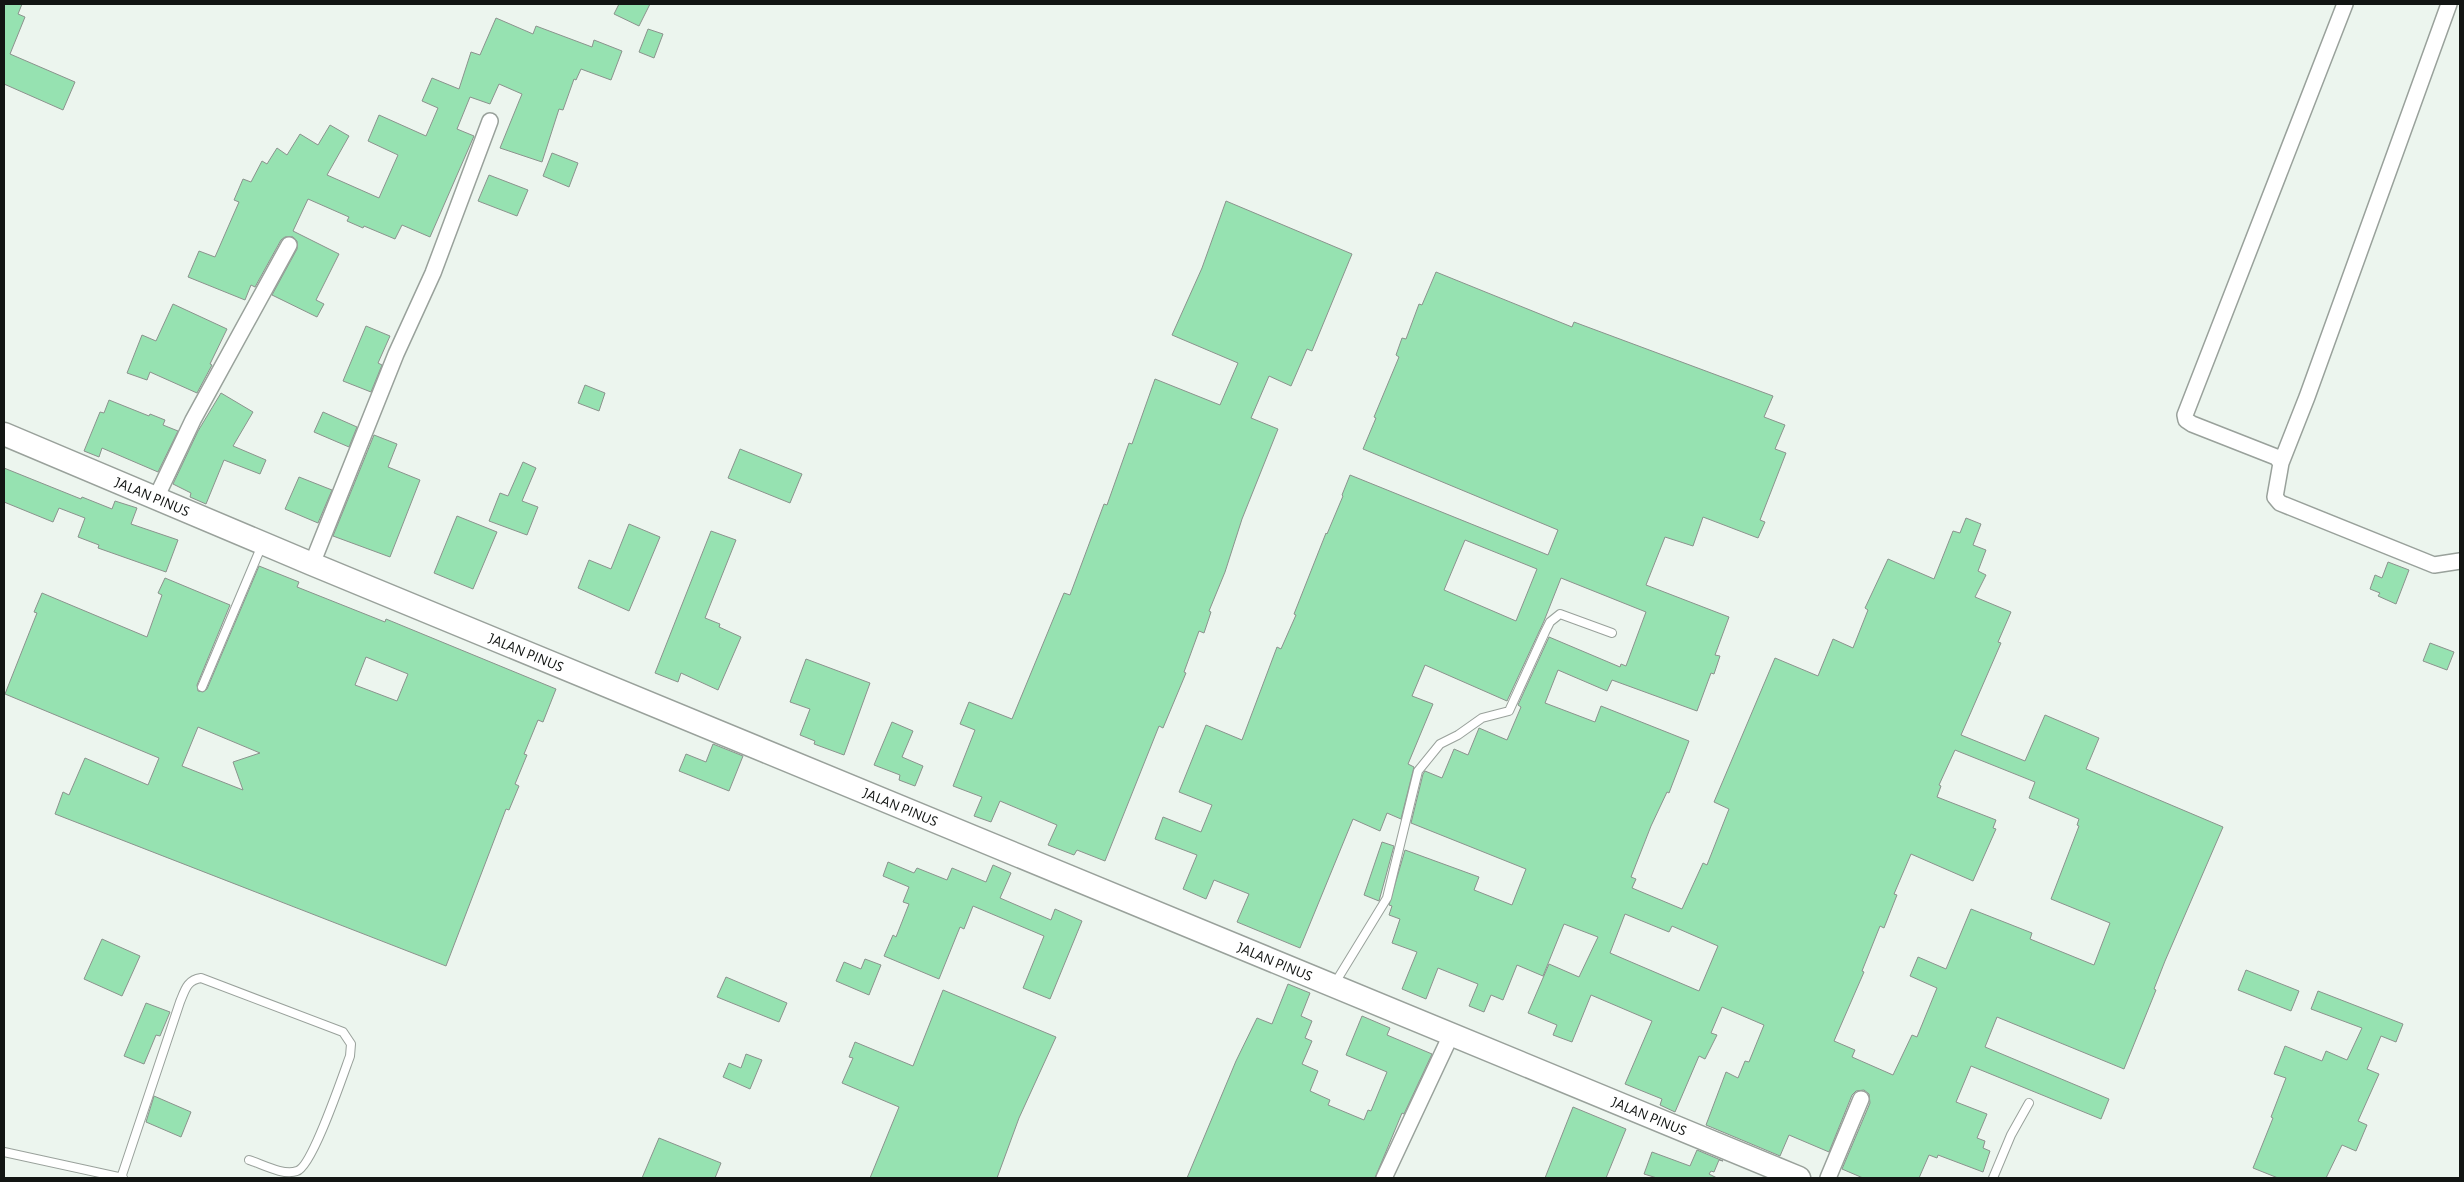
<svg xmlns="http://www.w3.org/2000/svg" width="2464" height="1182" viewBox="0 0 2464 1182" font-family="'Alegreya Sans',sans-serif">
	<rect width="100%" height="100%" fill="#ecf5ee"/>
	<path fill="#96e2b1" stroke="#8b938d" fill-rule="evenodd" d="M4,4H22L18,14L25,17L10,54L75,82L63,110L4,84Z
		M619,4H650L639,26L614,14Z
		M496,18L533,34L536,26L592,47L594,40L622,51L611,80L581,69L576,80L574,79L563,110L559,109L542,162L500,148L522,94L499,84L490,104L470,97L457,129L474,136L430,237L402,225L395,239L364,226L363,228L347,221L349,217L308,199L293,231L339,254L316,300L324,304L317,317L272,295L297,249V241L293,237H285L281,240L255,287L251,285L245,300L188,277L199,251L215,257L239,202L234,200L243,179L251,182L262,161L267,164L277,148L287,155L300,134L318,145L330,125L349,136L327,175L379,198L398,155L368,141L379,115L426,136L438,108L422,101L432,78L459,89L471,52L480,55Z
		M648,29L663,34L654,58L639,52Z
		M552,153L578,163L569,187L543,176Z
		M489,175L528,190L517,216L478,201Z
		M1226,201L1352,254L1312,351L1307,349L1291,386L1269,376L1251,418L1278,429L1242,519L1225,572L1209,611L1211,612L1204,633L1199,631L1184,672L1186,673L1163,728L1159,726L1105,861L1077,850L1074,855L1048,845L1057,825L1000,801L991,822L974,816L982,797L953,786L975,730L960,724L969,702L1012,719L1064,593L1070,595L1104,504L1107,505L1129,443L1132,444L1155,379L1220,405L1238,363L1172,335L1202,268Z
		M1436,272L1572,327L1574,322L1773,396L1764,417L1785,425L1775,449L1786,453L1760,520L1765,522L1758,538L1703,517L1693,546L1665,537L1646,585L1729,617L1715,655L1720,656L1714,674L1711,673L1697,711L1612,680L1607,691L1558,670L1545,703L1595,722L1601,706L1689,741L1669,793L1667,792L1651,826L1631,877L1636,879L1632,888L1682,909L1703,863L1707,865L1729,809L1714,802L1775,658L1818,676L1833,639L1853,648L1868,610L1865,608L1888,559L1934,579L1953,531L1960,533L1966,518L1981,524L1973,545L1986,550L1978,571L1986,575L1975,597L2011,612L1998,642L2001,643L1961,735L2025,761L2045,715L2099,738L2086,769L2223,827L2165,961L2154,989L2156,990L2124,1069L1997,1017L1985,1047L2109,1099L2101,1119L1971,1066L1956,1102L1987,1114L1977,1138L1985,1141L1983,1148L1990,1151L1983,1172L1938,1155L1937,1158L1929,1155L1919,1178H1863L1842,1169L1870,1103L1869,1094L1864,1090L1856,1091L1852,1095L1829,1152L1789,1135L1780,1156L1706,1125L1726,1072L1738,1078L1745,1061L1749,1062L1764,1025L1722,1007L1711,1033L1717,1035L1705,1059L1699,1056L1675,1112L1660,1105L1662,1099L1625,1084L1652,1021L1591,995L1572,1042L1553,1035L1557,1025L1528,1013L1549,964L1579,977L1598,937L1564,924L1543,976L1517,965L1503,1000L1491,995L1484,1012L1469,1006L1478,984L1438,968L1426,999L1402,989L1417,952L1392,943L1400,919L1389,915L1392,906L1389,905L1405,850L1479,877L1474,890L1512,905L1526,869L1411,823L1423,774L1425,771L1442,778L1454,749L1468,755L1479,728L1507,740L1521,707L1518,705L1549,637L1620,667L1621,664L1626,666L1646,612L1561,578L1544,621L1507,701L1425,665L1412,696L1433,704L1408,764L1414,767L1401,819L1387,813L1380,831L1353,819L1300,948L1237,922L1249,894L1214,880L1206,899L1183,889L1197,855L1155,839L1163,817L1201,832L1212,805L1179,792L1206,725L1242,740L1277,647L1281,649L1296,615L1294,614L1326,533L1327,534L1343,496L1342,495L1350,475L1548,555L1558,530L1363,449L1376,418L1374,417L1399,357L1396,355L1402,338L1406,339L1419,304L1422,305ZM1465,540L1537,569L1516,621L1444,590ZM1955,750L2035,782L2029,798L2079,819L2077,825L2079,826L2051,899L2110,923L2094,965L2030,939L2032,933L1971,909L1946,969L1918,957L1910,976L1937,988L1917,1037L1912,1035L1893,1075L1852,1057L1855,1050L1834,1041L1864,972L1862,971L1880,926L1884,928L1897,895L1894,894L1911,854L1973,881L1996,829L1993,828L1996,820L1937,797L1941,786L1939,785ZM1625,914L1669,932L1672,926L1718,946L1699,991L1610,953Z
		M173,304L227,329L210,364L212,365L197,393L150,372L147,380L127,373L142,335L156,341Z
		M366,326L390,336L378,363L382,365L371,392L343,381Z
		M585,385L605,393L599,411L578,403Z
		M221,393L253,412L233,446L266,460L260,474L224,460L206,504L190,497L191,493L173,484L198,431Z
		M109,400L149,416L150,414L165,420L163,425L178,431L158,472L102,448L99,457L84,451L100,412L104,413Z
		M323,412L357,427L349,447L314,432Z
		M374,435L397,444L388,467L420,480L390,557L333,536Z
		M740,449L802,474L790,503L728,478Z
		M523,462L536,468L522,501L538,507L527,535L489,521L500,493L508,496Z
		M4,468L81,499L82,497L112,509L115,501L137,508L131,524L178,540L166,572L98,548L99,545L78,537L85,518L59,508L53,522L4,502Z
		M299,477L332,490L318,523L285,509Z
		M457,516L497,532L473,589L434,573Z
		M629,524L660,537L629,611L578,588L589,560L611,569Z
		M711,531L736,540L705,618L720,624L719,627L741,637L718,690L681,673L678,682L655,673Z
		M2388,562L2409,570L2396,604L2378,596L2380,593L2370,589L2375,575L2382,578Z
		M259,566L299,582L297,587L385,622L386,619L556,689L543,722L538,720L524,754L527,755L515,784L519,786L509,810L506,809L446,966L55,814L63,792L69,795L85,758L148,785L159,758L5,694L37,613L34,612L42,593L147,637L162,595L158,593L165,578L230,605L197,685L198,691L203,692L207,689ZM366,657L408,674L397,701L355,685ZM198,727L260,753L233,762L243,790L182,766Z
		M2430,643L2454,652L2447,670L2423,661Z
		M806,659L870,683L844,755L814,744L815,741L800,735L810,709L790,702Z
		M892,722L913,731L902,757L923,766L915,786L899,780L900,775L874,765Z
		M713,744L743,756L729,791L679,771L686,754L706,762Z
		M1382,842L1394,846L1379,901L1364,895Z
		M888,862L914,873L917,868L947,880L952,868L986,882L993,865L1011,873L1000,898L1051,920L1055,909L1082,921L1050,999L1023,988L1044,936L973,906L964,929L960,927L939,979L884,956L893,935L896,937L909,904L903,902L909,887L883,876Z
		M102,939L140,956L122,996L84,979Z
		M865,959L881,965L869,995L836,981L844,962L861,969Z
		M2246,970L2299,991L2291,1011L2238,990Z
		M726,977L787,1003L779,1022L717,997Z
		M1288,984L1310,993L1301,1016L1312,1021L1305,1038L1312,1041L1302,1064L1318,1071L1310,1091L1330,1100L1328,1105L1364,1120L1368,1110L1371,1111L1387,1072L1346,1055L1362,1016L1390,1028L1387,1035L1432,1054L1404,1114L1402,1113L1375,1178H1187L1236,1061L1257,1018L1272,1024Z
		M943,990L1056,1037L1019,1118L997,1178H870L899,1107L842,1083L853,1058L849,1057L855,1042L913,1066Z
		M2318,991L2403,1024L2396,1042L2381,1036L2367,1069L2379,1074L2358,1121L2367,1125L2356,1151L2342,1145L2326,1178H2278L2253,1168L2273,1118L2271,1117L2286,1078L2274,1074L2285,1046L2322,1061L2326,1051L2347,1060L2362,1028L2311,1009Z
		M146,1003L170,1012L160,1036L156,1035L144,1064L124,1056Z
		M746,1054L762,1060L750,1089L723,1077L729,1063L741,1068Z
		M154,1096L191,1112L181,1137L146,1122Z
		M1573,1107L1626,1129L1606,1178H1545Z
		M659,1138L721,1163L715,1178H642Z
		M1697,1150L1723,1161L1719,1160L1714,1172L1711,1171L1709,1174L1717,1178H1657L1644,1174L1652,1152L1690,1166Z"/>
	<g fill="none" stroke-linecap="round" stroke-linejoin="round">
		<g stroke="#99a19b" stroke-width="10">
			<path id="lane" d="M202,687L262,545
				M1335,983L1387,898L1418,771L1440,744L1458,735L1482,718L1509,711L1545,632L1550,622L1560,614L1612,633
				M4,1152L123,1178
				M121,1178L180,1002C185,990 187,980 201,978L343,1032L351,1044L350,1056C343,1075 312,1167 297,1171C283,1176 262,1164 249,1160
				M1993,1178L2011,1135L2029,1103"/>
		</g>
		<g stroke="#99a19b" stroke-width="18">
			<path id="street" d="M2345,4L2185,415L2186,420L2192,424L2276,457L2281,463L2275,497L2280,503L2434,565L2460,561
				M2281,463L2307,397L2449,4
				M156,498L193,420L289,245
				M312,564L396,354L433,273L490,121
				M1384,1178L1451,1035
				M1828,1178L1861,1099"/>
		</g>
		<g stroke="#99a19b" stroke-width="25">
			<g id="secondary">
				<path id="s1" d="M4,434L312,564L1799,1178"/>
			</g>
		</g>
		<use href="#lane" stroke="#fff" stroke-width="8"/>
		<use href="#street" stroke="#fff" stroke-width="15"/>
		<use href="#secondary" stroke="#fff" stroke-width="22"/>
	</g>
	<g text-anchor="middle" stroke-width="4" stroke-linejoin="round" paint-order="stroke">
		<g font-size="15" fill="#121513" stroke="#ecf5ee">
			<text dy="5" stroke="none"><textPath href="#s1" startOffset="161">JALAN PINUS</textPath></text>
			<text dy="5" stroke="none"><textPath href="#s1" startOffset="566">JALAN PINUS</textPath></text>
			<text dy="5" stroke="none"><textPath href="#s1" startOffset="971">JALAN PINUS</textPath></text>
			<text dy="5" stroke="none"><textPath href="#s1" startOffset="1376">JALAN PINUS</textPath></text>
			<text dy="5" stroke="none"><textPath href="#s1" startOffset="1781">JALAN PINUS</textPath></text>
		</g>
	</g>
	<rect width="2464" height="1182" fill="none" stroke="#121513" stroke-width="10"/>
</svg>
